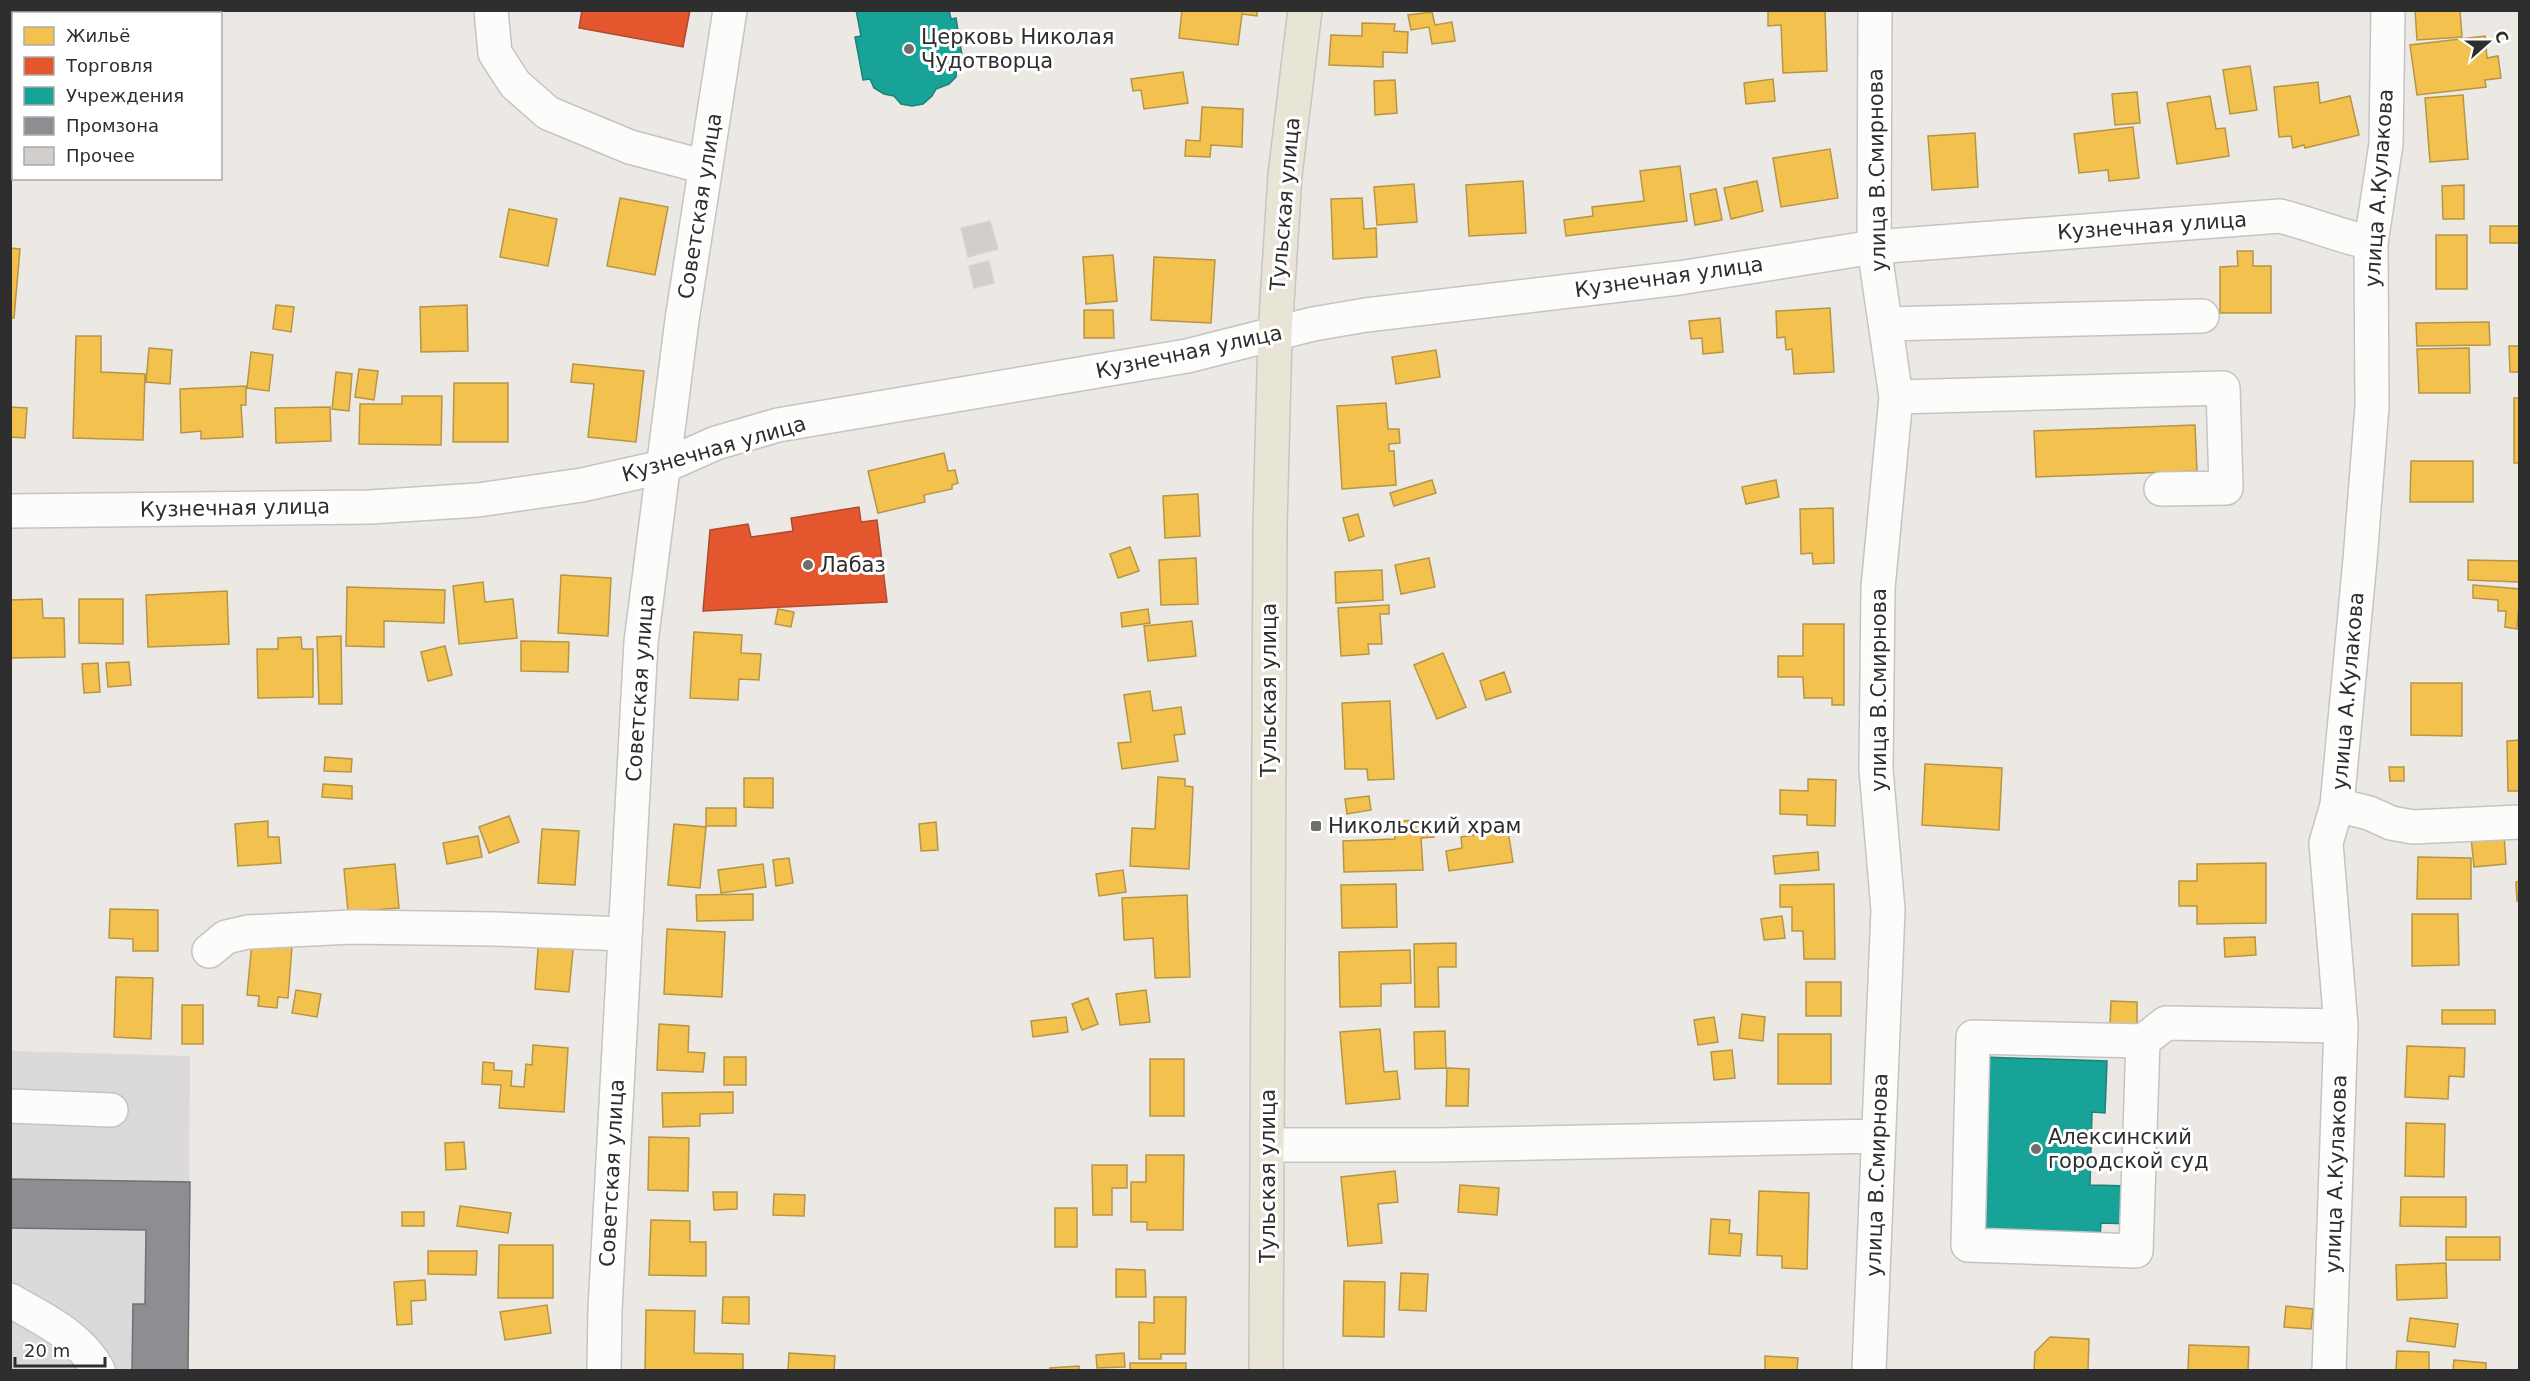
<svg xmlns="http://www.w3.org/2000/svg" width="2530" height="1381" viewBox="0 0 2530 1381" font-family="'DejaVu Sans',sans-serif">
	<rect width="100%" height="100%" fill="#ece8e4"/>
	<path fill="#dcd9db" d="M11,1051L190,1056L188,1370H11Z"/>
	<path fill="#f2c14e" stroke="#b79544" stroke-width="1.5" d="M75,10H106V14H74Z
		M1182,10H1257V16L1242,14L1238,45L1179,38Z
		M1768,10H1825L1827,71L1783,73L1781,25L1768,26Z
		M2415,10H2460L2462,37L2417,40Z
		M1432,12L1435,25L1452,22L1455,41L1432,44L1429,27L1411,30L1408,15Z
		M1362,23L1395,24L1394,31L1408,32L1407,53L1383,52V67L1329,65L1331,35L1362,36Z
		M2485,36L2487,58L2498,56L2501,78L2485,80L2486,87L2417,95L2410,45Z
		M2250,66L2257,110L2230,114L2223,70Z
		M1183,72L1188,103L1144,109L1141,90L1133,91L1131,79Z
		M1773,79L1775,101L1746,104L1744,83Z
		M1395,80L1397,113L1375,115L1374,81Z
		M2318,82L2320,103L2350,96L2359,135L2305,148L2304,145L2293,148L2291,136L2279,137L2274,87Z
		M2137,92L2140,123L2115,125L2112,94Z
		M2463,95L2468,159L2430,162L2425,98Z
		M2210,96L2216,129L2225,128L2229,156L2177,164L2167,103Z
		M1202,107L1243,109L1242,147L1211,145L1210,157L1185,156L1186,140L1200,141Z
		M10,110L14,111V168L10,167Z
		M2133,127L2139,178L2109,181L2108,170L2079,173L2074,134Z
		M1975,133L1978,187L1932,190L1928,136Z
		M1830,149L1838,198L1781,207L1773,158Z
		M1680,166L1687,221L1566,236L1564,220L1593,216L1592,207L1644,201L1640,171Z
		M1523,181L1526,233L1469,236L1466,185Z
		M1757,181L1763,211L1731,219L1724,188Z
		M1414,184L1417,222L1377,225L1374,187Z
		M2464,185V219H2443L2442,186Z
		M1716,189L1722,220L1695,225L1690,194Z
		M620,198L668,207L655,275L607,266Z
		M1362,198L1364,229L1376,228L1377,257L1333,259L1331,199Z
		M509,209L557,219L548,266L500,257Z
		M2490,226H2520V243H2490Z
		M2436,235H2467V289H2436Z
		M10,248L20,249L14,318H10Z
		M2237,251H2253V266H2271V313H2220V267L2238,266Z
		M1113,255L1117,301L1086,304L1083,257Z
		M1154,257L1215,260L1211,323L1151,320Z
		M276,305L294,307L291,332L273,329Z
		M467,305L468,351L421,352L420,307Z
		M1830,308L1834,372L1794,374L1792,349L1786,350L1785,337L1777,338L1776,311Z
		M1084,310H1113L1114,338H1084Z
		M1720,318L1723,352L1703,354L1702,338L1691,339L1689,321Z
		M2489,322L2490,345L2417,346L2416,323Z
		M76,336H101V372L145,374L143,440L73,438Z
		M2509,346H2520V372H2510Z
		M149,348L172,350L170,384L146,382Z
		M2469,348L2470,393H2419L2417,349Z
		M1436,350L1440,377L1396,384L1392,357Z
		M251,352L273,355L269,391L247,388Z
		M573,364L644,371L636,442L588,437L594,384L571,382Z
		M359,369L378,371L374,400L355,397Z
		M336,372L352,374L349,411L332,409Z
		M454,383H508V442H453Z
		M246,386V405H241L243,437L201,439V431L181,433L180,389Z
		M402,396H442L441,445L359,444L360,404H402Z
		M2514,398H2520V463H2514Z
		M1386,403L1388,429H1399L1400,443L1389,444V451H1394L1396,485L1342,489L1337,406Z
		M10,407L27,408L25,438L10,437Z
		M330,407L331,441L276,443L275,408Z
		M2195,425L2197,471L2036,477L2034,431Z
		M944,453L948,471L955,470L958,483L952,485V489L924,495L925,502L878,513L868,471Z
		M2411,461H2473V502H2410Z
		M1432,480L1436,493L1394,506L1390,493Z
		M1776,480L1779,497L1746,504L1742,487Z
		M1198,494L1200,536L1165,538L1163,496Z
		M1833,508L1834,563L1813,564L1812,553L1801,554L1800,509Z
		M1358,514L1364,536L1349,541L1343,518Z
		M1130,547L1139,571L1118,578L1110,554Z
		M1196,558L1198,604L1161,605L1159,560Z
		M1429,558L1435,587L1401,594L1395,565Z
		M2468,560L2520,561L2519,582L2468,580Z
		M1382,570L1383,600L1336,603L1335,572Z
		M561,575L611,578L608,636L558,633Z
		M483,582L485,602L513,599L517,638L459,644L453,586Z
		M2473,585L2520,589L2517,629L2505,627L2506,611H2498V600L2473,598Z
		M347,587L445,590L444,623L384,621V647L346,646Z
		M227,591L229,644L148,647L146,595Z
		M42,599L43,618H64L65,657L10,658V600Z
		M79,599H123V644L79,643Z
		M1389,605V614H1380L1382,644H1368L1369,654L1341,656L1338,608Z
		M778,609L794,612L791,627L775,624Z
		M1148,609L1150,623L1122,627L1121,613Z
		M1192,621L1196,656L1148,661L1144,626Z
		M1803,624H1844V705H1832V698H1804L1803,677H1778V656H1803Z
		M694,632L742,635L741,653L761,654L759,680L739,679L738,700L690,698Z
		M341,636L342,704H319L317,637Z
		M301,637L302,649H313V697L258,698L257,649H278V638Z
		M521,641L569,642L568,672L521,671Z
		M445,646L452,675L428,681L421,652Z
		M1443,653L1466,707L1437,719L1414,665Z
		M129,662L131,685L108,687L106,663Z
		M98,663L100,692L84,693L82,664Z
		M1504,672L1511,692L1486,700L1480,681Z
		M2411,683H2462V736L2411,735Z
		M1150,691L1153,711L1181,707L1185,734L1174,735L1178,761L1122,769L1118,743L1131,742L1124,695Z
		M1390,701L1394,779L1368,780L1367,769H1345L1342,703Z
		M2520,740V791H2508L2507,741Z
		M325,757L352,759L351,772L324,771Z
		M1925,764L2002,768L1999,830L1922,825Z
		M2389,767H2404V781H2390Z
		M1158,777L1185,779V786L1193,787L1189,869L1130,866L1132,828L1155,829Z
		M744,778H773V808L744,807Z
		M1808,779L1836,780L1835,826L1807,825V815L1780,814V790L1808,791Z
		M323,784L352,786V799L322,797Z
		M1369,796L1371,810L1347,814L1345,799Z
		M706,808H736V826H706Z
		M509,816L519,842L489,853L479,827Z
		M1434,820V837L1421,838L1423,870L1344,872L1343,841L1395,839L1394,821Z
		M268,821V837H279L281,863L238,866L235,824Z
		M936,822L938,850L921,851L919,824Z
		M674,824L706,827L700,888L668,885Z
		M542,829L579,831L575,885L538,883Z
		M1508,830L1513,862L1449,871L1446,851L1462,848L1461,837Z
		M2504,834L2506,864L2474,867L2471,837Z
		M478,836L482,857L447,864L443,843Z
		M1818,852L1819,870L1775,874L1773,856Z
		M2418,857L2471,858V899H2417Z
		M789,858L793,883L776,886L773,860Z
		M2266,863V923L2197,924V906H2179V881H2197V864Z
		M395,864L399,908L348,912L344,869Z
		M763,864L766,887L721,893L718,870Z
		M1123,870L1126,892L1099,896L1096,874Z
		M2520,881V901H2517L2516,882Z
		M1396,884L1397,927L1342,928L1341,885Z
		M1834,884L1835,959H1804L1803,931H1792V907H1780V885Z
		M753,894V920L697,921L696,895Z
		M1187,895L1190,977L1155,978L1153,938L1124,940L1122,898Z
		M110,909L158,910V951H133V939L109,938Z
		M2412,914H2458L2459,965L2412,966Z
		M1782,916L1785,938L1764,940L1761,919Z
		M667,929L725,932L722,997L664,994Z
		M539,936L574,940L569,992L535,989Z
		M2255,937L2256,955L2225,957L2224,938Z
		M252,942L292,946L288,998L278,997L277,1008L258,1006L259,996L247,995Z
		M1456,943V967H1438L1439,1007H1415L1414,944Z
		M1410,950L1411,983L1381,984V1006L1340,1007L1339,952Z
		M116,977L153,978L151,1039L114,1037Z
		M1806,982H1841V1016H1806Z
		M296,990L321,994L317,1017L292,1013Z
		M1146,990L1150,1022L1120,1025L1116,994Z
		M1088,998L1098,1024L1082,1030L1072,1004Z
		M2111,1001L2137,1002V1026H2110Z
		M182,1005H203V1044H182Z
		M2442,1010H2495V1024H2442Z
		M1742,1014L1765,1017L1763,1041L1739,1038Z
		M1066,1017L1068,1032L1033,1037L1031,1021Z
		M1714,1017L1718,1042L1698,1045L1694,1020Z
		M659,1024L689,1026L688,1052L705,1053L703,1072L657,1070Z
		M1380,1029L1384,1072L1397,1071L1400,1099L1346,1104L1340,1032Z
		M1445,1031L1446,1068L1415,1069L1414,1032Z
		M1778,1034H1831V1084H1778Z
		M533,1045L568,1048L564,1112L499,1108L501,1085L482,1084L483,1062L494,1063V1070L512,1071L511,1086L524,1087L526,1064L532,1065Z
		M2407,1046L2465,1048L2464,1077L2449,1076L2448,1099L2405,1097Z
		M1732,1050L1735,1078L1714,1080L1711,1052Z
		M724,1057H746V1085H724Z
		M1150,1059H1184V1116H1150Z
		M1447,1068L1469,1069L1468,1106H1446Z
		M733,1092V1113L700,1114V1126L663,1127L662,1093Z
		M2406,1123L2445,1124L2444,1177L2405,1176Z
		M649,1137L689,1138L688,1191L648,1190Z
		M464,1142L466,1169L446,1170L445,1143Z
		M1146,1155H1184L1183,1230H1147V1222H1131V1182H1146Z
		M1092,1165H1127V1188H1112V1215H1093Z
		M1395,1171L1398,1202L1378,1204L1382,1243L1348,1246L1341,1177Z
		M1460,1185L1499,1188L1497,1215L1458,1212Z
		M1759,1191L1809,1193L1807,1269L1782,1268V1256L1757,1255Z
		M713,1192H737V1209L714,1210Z
		M774,1194L805,1195L804,1216L773,1215Z
		M2401,1197H2466V1227L2400,1226Z
		M460,1206L511,1213L508,1233L457,1226Z
		M1055,1208H1077V1247H1055Z
		M402,1212H424V1226H402Z
		M1711,1219L1730,1220L1729,1233L1742,1234L1740,1256L1709,1254Z
		M651,1220L690,1221V1242H706V1276L649,1275Z
		M2446,1237H2500V1260H2446Z
		M499,1245H553V1298H498Z
		M428,1251H477L476,1275L428,1274Z
		M2446,1263L2447,1298L2397,1300L2396,1265Z
		M1116,1269L1145,1270L1146,1297H1116Z
		M1401,1273L1428,1274L1426,1311L1399,1310Z
		M425,1280L426,1300L411,1301L412,1324L397,1325L394,1282Z
		M1344,1281L1385,1282L1384,1337L1343,1336Z
		M723,1297H749V1324L722,1323Z
		M1154,1297H1186L1185,1354H1161V1359H1139V1322L1154,1323Z
		M547,1305L551,1333L505,1340L500,1312Z
		M2286,1306L2313,1309L2311,1329L2284,1327Z
		M646,1310L695,1311L694,1353L743,1354V1370H645Z
		M2410,1318L2458,1324L2455,1347L2407,1341Z
		M2050,1337L2089,1339L2088,1370H2034L2035,1352Z
		M2189,1345L2249,1347L2248,1370H2188Z
		M2397,1351L2429,1352V1370H2396Z
		M789,1353L835,1356L834,1370H788Z
		M1124,1353L1125,1367L1097,1368L1096,1355Z
		M1765,1356L1798,1358L1797,1370H1765Z
		M2454,1360L2486,1363V1370H2453Z
		M1130,1363H1186V1370H1130Z
		M1079,1366V1370H1050V1368Z"/>
	<path fill="#e4572e" stroke="#ad4b2e" stroke-width="1.5" d="M582,10H690L683,47L579,28Z
		M859,507L861,522L877,520L887,602L703,611L710,530L748,524L751,537L793,531L791,518Z"/>
	<path fill="#17a398" stroke="#1e8078" stroke-width="1.5" d="M856,10H949L951,19L956,18L963,62L957,63L956,77L949,84L936,89L932,96L923,104L912,106L901,104L894,96L884,94L874,88L870,79L863,80L855,37L861,36Z
		M1983,1057L2107,1061L2105,1113L2092,1112L2090,1185L2131,1186L2130,1224L2101,1223L2100,1238L1978,1234Z"/>
	<path fill="#8d8d92" stroke="#707074" stroke-width="1.5" d="M10,1179L190,1182L188,1370H132L133,1304H145L146,1230L10,1228Z"/>
	<path fill="#d1cecb" stroke="#d7d4d0" stroke-width="1.5" d="M990,221L998,249L968,257L961,228Z
		M989,261L994,283L974,288L969,266Z"/>
	<g fill="none" stroke-linecap="round" stroke-linejoin="round">
		<g stroke="#c5c4c5" stroke-width="36">
			<path id="minor" d="M491,10L495,53L515,84L548,113L630,147L705,167
				M1886,324L2202,316
				M1896,397L2223,388L2226,488L2161,489
				M10,511L370,507L478,500L582,485L662,467L716,443L778,425L1187,356L1313,324L1366,315L1679,278L1874,247L2280,216C2311,224 2340,236 2371,243
				M2337,805L2369,813L2391,823L2413,827L2520,822
				M209,951L226,937L248,932L352,927L496,929L625,934
				M2143,1041L1973,1037L1968,1245L2136,1251L2143,1041L2166,1023L2341,1026
				M10,1106L111,1110
				M1268,1145H1435L1878,1136
				M10,1300C42,1319 81,1336 98,1370
				M604,1370L605,1309L641,642L682,320L730,10
				M1869,1370L1888,910L1876,769L1878,588L1896,397L1874,247L1875,10
				M2329,1370L2341,1026L2326,843L2337,805L2360,560L2372,406L2371,243L2386,144L2388,10"/>
		</g>
		<g stroke="#c6c5c4" stroke-width="36">
			<path id="major" d="M1266,1370L1270,527L1275,334L1285,175L1305,10"/>
		</g>
		<use href="#minor" stroke="#fcfcfb" stroke-width="33"/>
		<use href="#major" stroke="#e8e4d6" stroke-width="33"/>
	</g>
	<g fill="#706f6e" stroke="#fff" stroke-width="2">
		<circle cx="909" cy="49" r="6"/>
		<circle cx="808" cy="565" r="6"/>
		<rect x="1310" y="820" width="12" height="12" rx="3"/>
		<circle cx="2036" cy="1149" r="6"/>
	</g>
	<g text-anchor="middle" stroke-width="6" stroke-linejoin="round" paint-order="stroke">
		<g font-size="21" fill="#2e2e2e" stroke="#fff" text-anchor="start">
			<text x="921" y="44">Церковь Николая<tspan x="921" dy="24">Чудотворца</tspan></text>
			<text x="820" y="572">Лабаз</text>
			<text x="1328" y="833">Никольский храм</text>
			<text x="2048" y="1144">Алексинский<tspan x="2048" dy="24">городской суд</tspan></text>
		</g>
		<g font-size="21" fill="#2e2e2e" stroke="#fff">
			<text transform="translate(1877 170) rotate(-91)" y="7">улица В.Смирнова</text>
			<text transform="translate(2379 188) rotate(-86)" y="7">улица А.Кулакова</text>
			<text transform="translate(1285 204) rotate(-85)" y="7">Тульская улица</text>
			<text transform="translate(700 206) rotate(-81)" y="7">Советская улица</text>
			<text transform="translate(2152 226) rotate(-4)" y="7">Кузнечная улица</text>
			<text transform="translate(1669 277) rotate(-8)" y="7">Кузнечная улица</text>
			<text transform="translate(1189 352) rotate(-12)" y="7">Кузнечная улица</text>
			<text transform="translate(714 449) rotate(-16)" y="7">Кузнечная улица</text>
			<text transform="translate(235 508) rotate(-1)" y="7">Кузнечная улица</text>
			<text transform="translate(640 688) rotate(-86)" y="7">Советская улица</text>
			<text transform="translate(1269 690) rotate(-90)" y="7">Тульская улица</text>
			<text transform="translate(1879 690) rotate(-90)" y="7">улица В.Смирнова</text>
			<text transform="translate(2348 691) rotate(-85)" y="7">улица А.Кулакова</text>
			<text transform="translate(612 1173) rotate(-87)" y="7">Советская улица</text>
			<text transform="translate(2336 1174) rotate(-88)" y="7">улица А.Кулакова</text>
			<text transform="translate(1877 1175) rotate(-88)" y="7">улица В.Смирнова</text>
			<text transform="translate(1268 1176) rotate(-90)" y="7">Тульская улица</text>
		</g>
	</g>
	<rect width="2530" height="1381" fill="none" stroke="#2e2e2e" stroke-width="24"/>
	<rect x="12" y="12" width="210" height="168" fill="#ffffff" stroke="#ababab" stroke-width="1.5"/>
	<rect x="24" y="27" width="30" height="18" fill="#f2c14e" stroke="#ababab" stroke-width="1.5"/>
	<text x="66" y="42" font-size="18" fill="#2e2e2e">Жильё</text>
	<rect x="24" y="57" width="30" height="18" fill="#e4572e" stroke="#ababab" stroke-width="1.5"/>
	<text x="66" y="72" font-size="18" fill="#2e2e2e">Торговля</text>
	<rect x="24" y="87" width="30" height="18" fill="#17a398" stroke="#ababab" stroke-width="1.5"/>
	<text x="66" y="102" font-size="18" fill="#2e2e2e">Учреждения</text>
	<rect x="24" y="117" width="30" height="18" fill="#8d8d92" stroke="#ababab" stroke-width="1.5"/>
	<text x="66" y="132" font-size="18" fill="#2e2e2e">Промзона</text>
	<rect x="24" y="147" width="30" height="18" fill="#d1cecb" stroke="#ababab" stroke-width="1.5"/>
	<text x="66" y="162" font-size="18" fill="#2e2e2e">Прочее</text>
	<g transform="translate(2488 42) rotate(69)" stroke="#ffffff" stroke-width="4.5" paint-order="stroke">
	<path d="M0-4.5L10 22L0 15L-10 22Z" fill="#2e2e2e"/>
	<text y="-9" font-size="16" font-weight="bold" text-anchor="middle" fill="#2e2e2e">С</text>
	</g>
	<path d="M15 1357v9h90v-9" fill="none" stroke="#2e2e2e" stroke-width="3"/>
	<text x="24" y="1357" font-size="18" fill="#2e2e2e" stroke="#ffffff" stroke-width="4.5" paint-order="stroke">20 m</text>
</svg>
